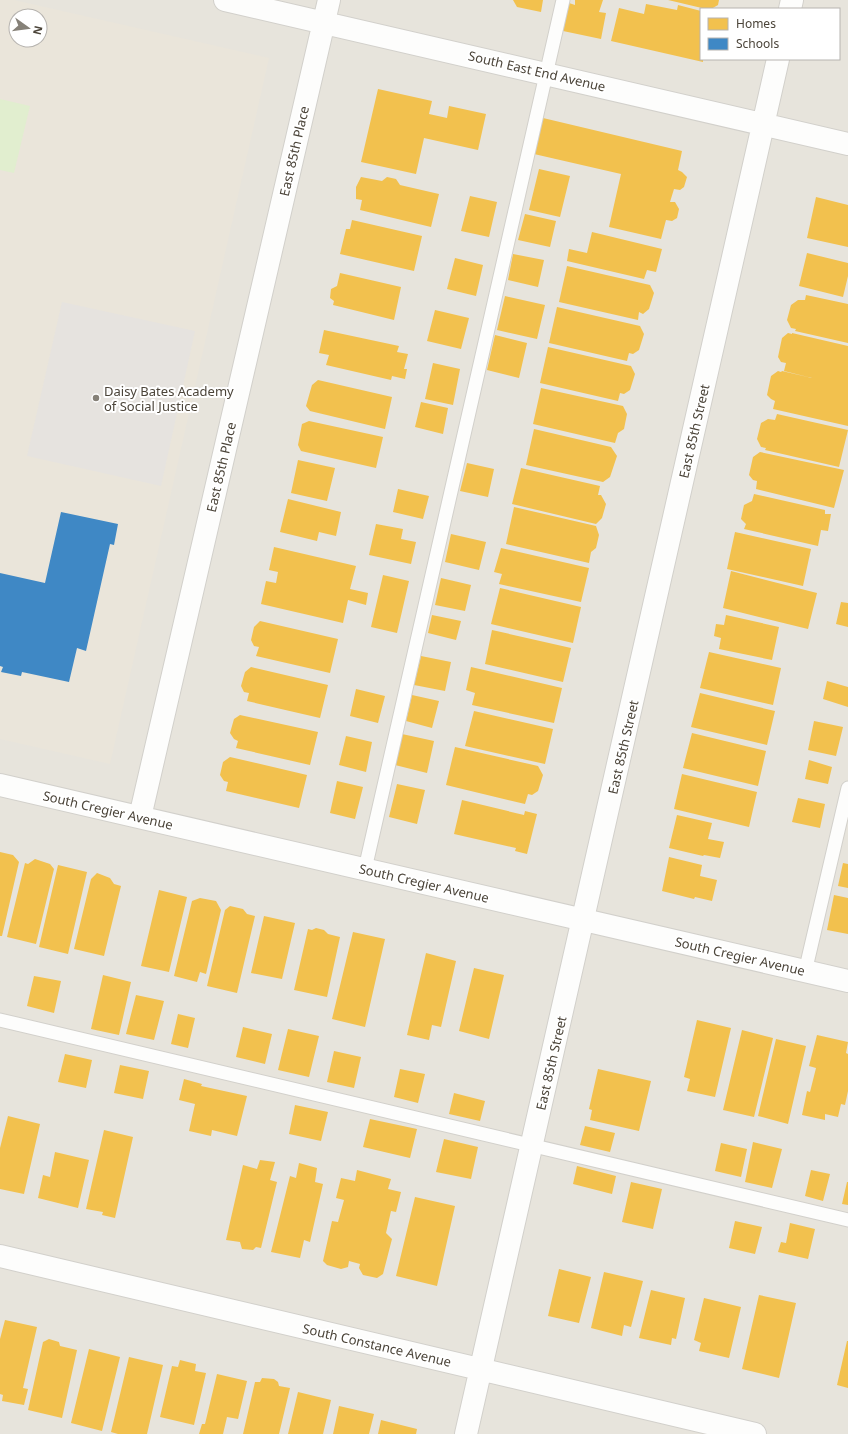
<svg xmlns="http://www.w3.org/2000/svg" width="848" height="1434" viewBox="0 0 848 1434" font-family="'Noto Sans',sans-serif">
	<rect width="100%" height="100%" fill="#f4f2ee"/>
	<path fill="#e7e4dc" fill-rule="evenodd" d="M0,0H848V1434H0ZM701,9H839V59H701ZM16,16H40V40H16Z"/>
	<path fill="#eae5da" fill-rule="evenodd" d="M0,0H14L269,58L110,764L0,739ZM16,16H40V40H16Z"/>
	<path fill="#e1eecf" d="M0,99L30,106L14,173L0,170Z"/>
	<path fill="#e6e3df" d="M62,302L195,331L161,486L27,456Z"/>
	<path fill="#f2c14e" d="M513,0H543L541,12L517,7Z
		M575,0H603L599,12L606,13L601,39L563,31L569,3L575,5Z
		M668,0H719L718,5L711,9H706Z
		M646,4L677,10L678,5L701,11V59H703V62L611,41L619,8L644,14Z
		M378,89L432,101L429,114L447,118L449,106L486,114L478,150L424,138L416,174L361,162Z
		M543,118L682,151L678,170L682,172L687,177L684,187L680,190L674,189L670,202H675L679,209L677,218L672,221L666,220L661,239L609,227L621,174L534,154Z
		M539,169L570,176L560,217L529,210Z
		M361,177L382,181L387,177L396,179L400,185L439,194L431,227L360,210L362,200L356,199V187Z
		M470,196L497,202L489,237L461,231Z
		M816,197L848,205V247L807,238Z
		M525,214L556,221L550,247L518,240Z
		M352,220L422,236L414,271L340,254L346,229H350Z
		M592,232L662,249L656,272L647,270L644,279L567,261L569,249L587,253Z
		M807,253L848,263V276L843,297L799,286Z
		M513,254L544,260L538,287L508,280Z
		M455,258L483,265L476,296L447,289Z
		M567,266L650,285L654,293L649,309L643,314L639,312L638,320L559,302Z
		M340,273L401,287L394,320L333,305L334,301L330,298L331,289L337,286Z
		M806,295L848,304V343L795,331L796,329L791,328L787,320L791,305L798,300H805Z
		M505,296L545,305L537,339L497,330Z
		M557,307L640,326L644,334L639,350L633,354L629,353L627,361L549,343Z
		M435,310L469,318L461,349L427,341Z
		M324,330L399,346L397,352L408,354L404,369H407L405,379L392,376L391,380L326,365L329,355L319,353Z
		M788,333L792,334V333L848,346V426L773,409L775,401L771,399L767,395L771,376L778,371L781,372L782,371L812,378L784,371L786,363L781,362L778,357L782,338Z
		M495,335L527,343L519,378L487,370Z
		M548,347L631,366L635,374L630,390L624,394L620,393L618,401L540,383Z
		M433,363L460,369L453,405L425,399Z
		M318,380L392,397L385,429L310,411L306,406L312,385Z
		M541,388L623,406L627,414L624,429L618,433L615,443L533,424Z
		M421,402L448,408L443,434L415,427Z
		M777,414L848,430L839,467L765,450L766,448L761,447L757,439L761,423L768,419L775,420Z
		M309,421L383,437L376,468L301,451L298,445L302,424Z
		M534,429L611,447L617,456L610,477L603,482L526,465Z
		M760,452L844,470L834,508L756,489L757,481L753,480L749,475L753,457Z
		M298,460L335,468L327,501L291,493Z
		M467,463L494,469L488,497L460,491Z
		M521,468L600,486L598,495H601L606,504L602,518L596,524L512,504Z
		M398,489L429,496L423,519L393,512Z
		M754,494L825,510V514H831L828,531L821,530L818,546L744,529L746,524L741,519L744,505L752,501Z
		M288,499L341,512L336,536L319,532L317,541L280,532Z
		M514,507L596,526L599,535L596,548L591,552L589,563L506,544Z
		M376,524L403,529L401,539L416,542L411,564L369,555Z
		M735,532L811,549L803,586L727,569Z
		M451,534L486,542L479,570L445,562Z
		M274,547L356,566L350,589L368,593L366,605L348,600L343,623L261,604L266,581L276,583L278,572L269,570Z
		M501,548L589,568L581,602L499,584L502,574L494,572Z
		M731,571L817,593L808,629L723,608Z
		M383,575L409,581L397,633L371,627Z
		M441,578L471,585L465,611L435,605Z
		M500,588L581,607L573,643L491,624Z
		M841,602L848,603V627L836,624Z
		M432,615L461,621L456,640L428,633Z
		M726,615L779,627L772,660L719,649L721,638L714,636L716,624L724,625Z
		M260,621L338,639L330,673L256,656L259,647L254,646L251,640L254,627Z
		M492,630L571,648L563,682L485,664Z
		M709,652L781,668L773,705L700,688Z
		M421,656L451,662L445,691L414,685Z
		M251,667L328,685L320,718L247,701L249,693L244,692L241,686L245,672Z
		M471,667L562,688L554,723L472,705L475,693L466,690Z
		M827,681L848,687V707L823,699Z
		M356,689L385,696L378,723L350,716Z
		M700,693L775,711L767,745L691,727Z
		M412,695L439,701L432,728L406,721Z
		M474,711L553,729L545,764L465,746Z
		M240,715L318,732L310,765L236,748L238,741L234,739L230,733L234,719Z
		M814,721L843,727L836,756L808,750Z
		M692,733L766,751L758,786L683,768Z
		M402,734L434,741L427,773L395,765Z
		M346,736L372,742L366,772L339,765Z
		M455,747L538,766L543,775L538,791L532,795L528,794L525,804L446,785Z
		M230,757L307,775L299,808L226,791L228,782L224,781L220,775L223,762Z
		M809,760L832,767L828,784L805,779Z
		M682,774L757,792L749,827L674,809Z
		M337,781L363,787L355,819L330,813Z
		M397,784L425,790L417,824L389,817Z
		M798,798L825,804L820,828L792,822Z
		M462,800L524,815L525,811L537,814L527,854L515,851L516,848L454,834Z
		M677,815L712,823L708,839L724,842L720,858L704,855L703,856L669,848Z
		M0,852L13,855L19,862L2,936H0Z
		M669,857L702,865L700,876L717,880L712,901L695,897L694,899L662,891Z
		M35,859L50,864L54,869L36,944L7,937L25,863L28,864Z
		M843,863L848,864V888L838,886Z
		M58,865L87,872L68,954L39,947Z
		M97,873L110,878L114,884L121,886L104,956L74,949L91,879Z
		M159,890L187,897L169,972L141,966Z
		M834,895L848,898V934L827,930Z
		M200,898L216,901L221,910L206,974L200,972L197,982L174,976L192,901Z
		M230,906L243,909L247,914L255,916L237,993L207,986L225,910Z
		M264,916L295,923L282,979L251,973Z
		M316,928L324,930L328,934L340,937L327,997L294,990L308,929L312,930Z
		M353,932L385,939L365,1027L332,1019Z
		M426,953L456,961L441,1027L432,1025L429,1040L407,1035Z
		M474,968L504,975L489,1039L459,1031Z
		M103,975L131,982L119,1035L91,1029Z
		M34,976L61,981L54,1013L27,1006Z
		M136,995L164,1001L154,1040L126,1034Z
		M178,1014L195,1018L188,1048L171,1044Z
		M697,1020L731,1028L715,1097L687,1091L690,1079L684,1077Z
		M243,1027L272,1034L265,1064L236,1057Z
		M288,1029L319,1036L309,1077L278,1070Z
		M742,1030L773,1038L754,1117L723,1110Z
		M817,1035L848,1042L846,1053L848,1054V1091L845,1105L841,1104L838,1117L825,1114V1120L802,1115L807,1091L810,1092L816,1068L809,1066Z
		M776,1039L806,1046L788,1124L758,1116Z
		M334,1051L361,1057L354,1088L327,1082Z
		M65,1054L92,1060L86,1088L58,1082Z
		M120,1065L149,1071L143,1099L114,1093Z
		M400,1069L425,1074L418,1103L394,1097Z
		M598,1069L651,1081L639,1131L590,1120L592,1110L589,1109Z
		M184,1079L202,1084L201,1086L247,1096L237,1136L212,1130L211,1136L189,1131L195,1104L179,1100Z
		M454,1093L485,1101L480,1121L449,1114Z
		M295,1105L328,1112L321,1141L289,1134Z
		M8,1116L40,1124L24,1194L0,1189V1148Z
		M370,1119L417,1129L410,1158L363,1147Z
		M585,1126L615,1133L610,1152L580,1145Z
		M104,1130L133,1137L115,1218L102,1215L103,1212L86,1209Z
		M444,1139L478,1147L471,1179L436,1172Z
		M753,1142L782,1149L772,1188L745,1182Z
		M721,1143L747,1149L741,1177L715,1171Z
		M55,1152L89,1160L78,1208L38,1198L43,1175L50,1177Z
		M260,1160L275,1162L270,1180L277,1182L261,1248L256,1247L253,1250L242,1249L240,1242L226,1240L243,1165L257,1169Z
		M299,1163L317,1168L315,1182L323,1184L310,1242L304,1240L300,1258L271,1252L290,1176L296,1178Z
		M577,1166L616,1176L612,1194L573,1184Z
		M357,1170L391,1179L388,1189L401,1192L396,1212L391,1211L386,1233L392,1239L383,1274L377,1278L363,1275L359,1268L360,1264L349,1261L348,1267L341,1269L327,1265L323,1261L332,1221L338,1222L344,1200L336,1198L341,1178L355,1181Z
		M811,1170L830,1174L823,1201L805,1196Z
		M631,1182L662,1189L653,1229L622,1222Z
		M847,1182H848V1205L842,1204Z
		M415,1197L455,1206L437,1286L396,1276Z
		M735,1221L762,1227L755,1254L729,1248Z
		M790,1223L815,1229L808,1259L778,1252L781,1242L786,1243Z
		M559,1269L591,1277L579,1323L548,1316Z
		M604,1272L643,1281L631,1327L624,1325L622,1336L591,1328Z
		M651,1290L685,1298L676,1339L672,1338L671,1345L639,1338Z
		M759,1295L796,1303L779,1378L742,1369Z
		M704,1298L741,1307L729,1358L699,1351L701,1343L694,1340Z
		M5,1320L37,1327L23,1388L28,1389L24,1405L2,1401L3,1395L0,1394V1339Z
		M49,1339L59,1342L60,1346L77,1350L62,1418L28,1410L43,1342Z
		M847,1341H848V1388L837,1385Z
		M89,1349L120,1357L102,1431L71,1423Z
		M129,1357L163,1365L147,1434H118L111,1432Z
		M180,1360L196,1364L195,1371L206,1373L194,1425L160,1417L172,1366L178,1367Z
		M217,1374L247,1381L238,1419L227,1417L223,1434H199L202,1424H205Z
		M262,1378L274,1379L278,1382L279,1386L290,1388L279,1434H243L255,1382H260Z
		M298,1392L331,1400L323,1434H288Z
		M339,1406L374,1414L369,1434H333Z
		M381,1420L417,1429L416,1434H378Z"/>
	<path fill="#3f88c5" d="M61,512L118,524L114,545L110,544L86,651L77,648L69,682L22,672L21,676L1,672L3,667L0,666V573L45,583Z"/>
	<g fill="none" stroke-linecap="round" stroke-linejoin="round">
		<g stroke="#d2d0cb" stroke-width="15">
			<path id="lane" d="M365,869L563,0
				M805,972L848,788
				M0,1020L848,1220"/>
		</g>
		<g stroke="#d2d0cb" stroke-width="24">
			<path id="street" d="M225,0L848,144
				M790,9L792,0
				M0,785L848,981
				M140,817L329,0
				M0,1256L755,1434
				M466,1434L778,59"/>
		</g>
		<use href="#lane" stroke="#fdfdfc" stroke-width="13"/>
		<use href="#street" stroke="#fdfdfc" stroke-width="22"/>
	</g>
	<circle fill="#868178" stroke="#fff" stroke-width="1.5" cx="96" cy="398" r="4"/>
	<g text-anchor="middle" stroke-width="4" stroke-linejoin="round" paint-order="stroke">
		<g font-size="13" fill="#4b4439" stroke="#fff">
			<text transform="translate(537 71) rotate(13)" y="5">South East End Avenue</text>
			<text transform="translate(294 151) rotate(-77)" y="5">East 85th Place</text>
			<text transform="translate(694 431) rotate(-77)" y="5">East 85th Street</text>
			<text transform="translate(221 467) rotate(-77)" y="5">East 85th Place</text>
			<text transform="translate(623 747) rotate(-77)" y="5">East 85th Street</text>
			<text transform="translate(108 810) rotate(13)" y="5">South Cregier Avenue</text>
			<text transform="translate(424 883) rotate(13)" y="5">South Cregier Avenue</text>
			<text transform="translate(740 956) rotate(13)" y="5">South Cregier Avenue</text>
			<text transform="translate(551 1063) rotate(-77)" y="5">East 85th Street</text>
			<text transform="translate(377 1345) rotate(13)" y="5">South Constance Avenue</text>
		</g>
		<g font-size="13" fill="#4b4439" stroke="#fff" text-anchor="start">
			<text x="104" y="396">Daisy Bates Academy<tspan x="104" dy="15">of Social Justice</tspan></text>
		</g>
	</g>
	<rect x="700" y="8" width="140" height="52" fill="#ffffff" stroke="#b7b4b0"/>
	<rect x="708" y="18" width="20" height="12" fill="#f2c14e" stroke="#b7b4b0"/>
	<text x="736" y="28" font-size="12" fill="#4b4439">Homes</text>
	<rect x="708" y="38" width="20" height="12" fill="#3f88c5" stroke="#b7b4b0"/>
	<text x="736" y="48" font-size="12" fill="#4b4439">Schools</text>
	<g transform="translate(28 28) rotate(104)"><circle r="19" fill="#ffffff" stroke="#b7b4b0"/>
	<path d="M0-3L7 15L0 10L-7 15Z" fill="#868178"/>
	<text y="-6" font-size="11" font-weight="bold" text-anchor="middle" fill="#4b4439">N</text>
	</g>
</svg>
